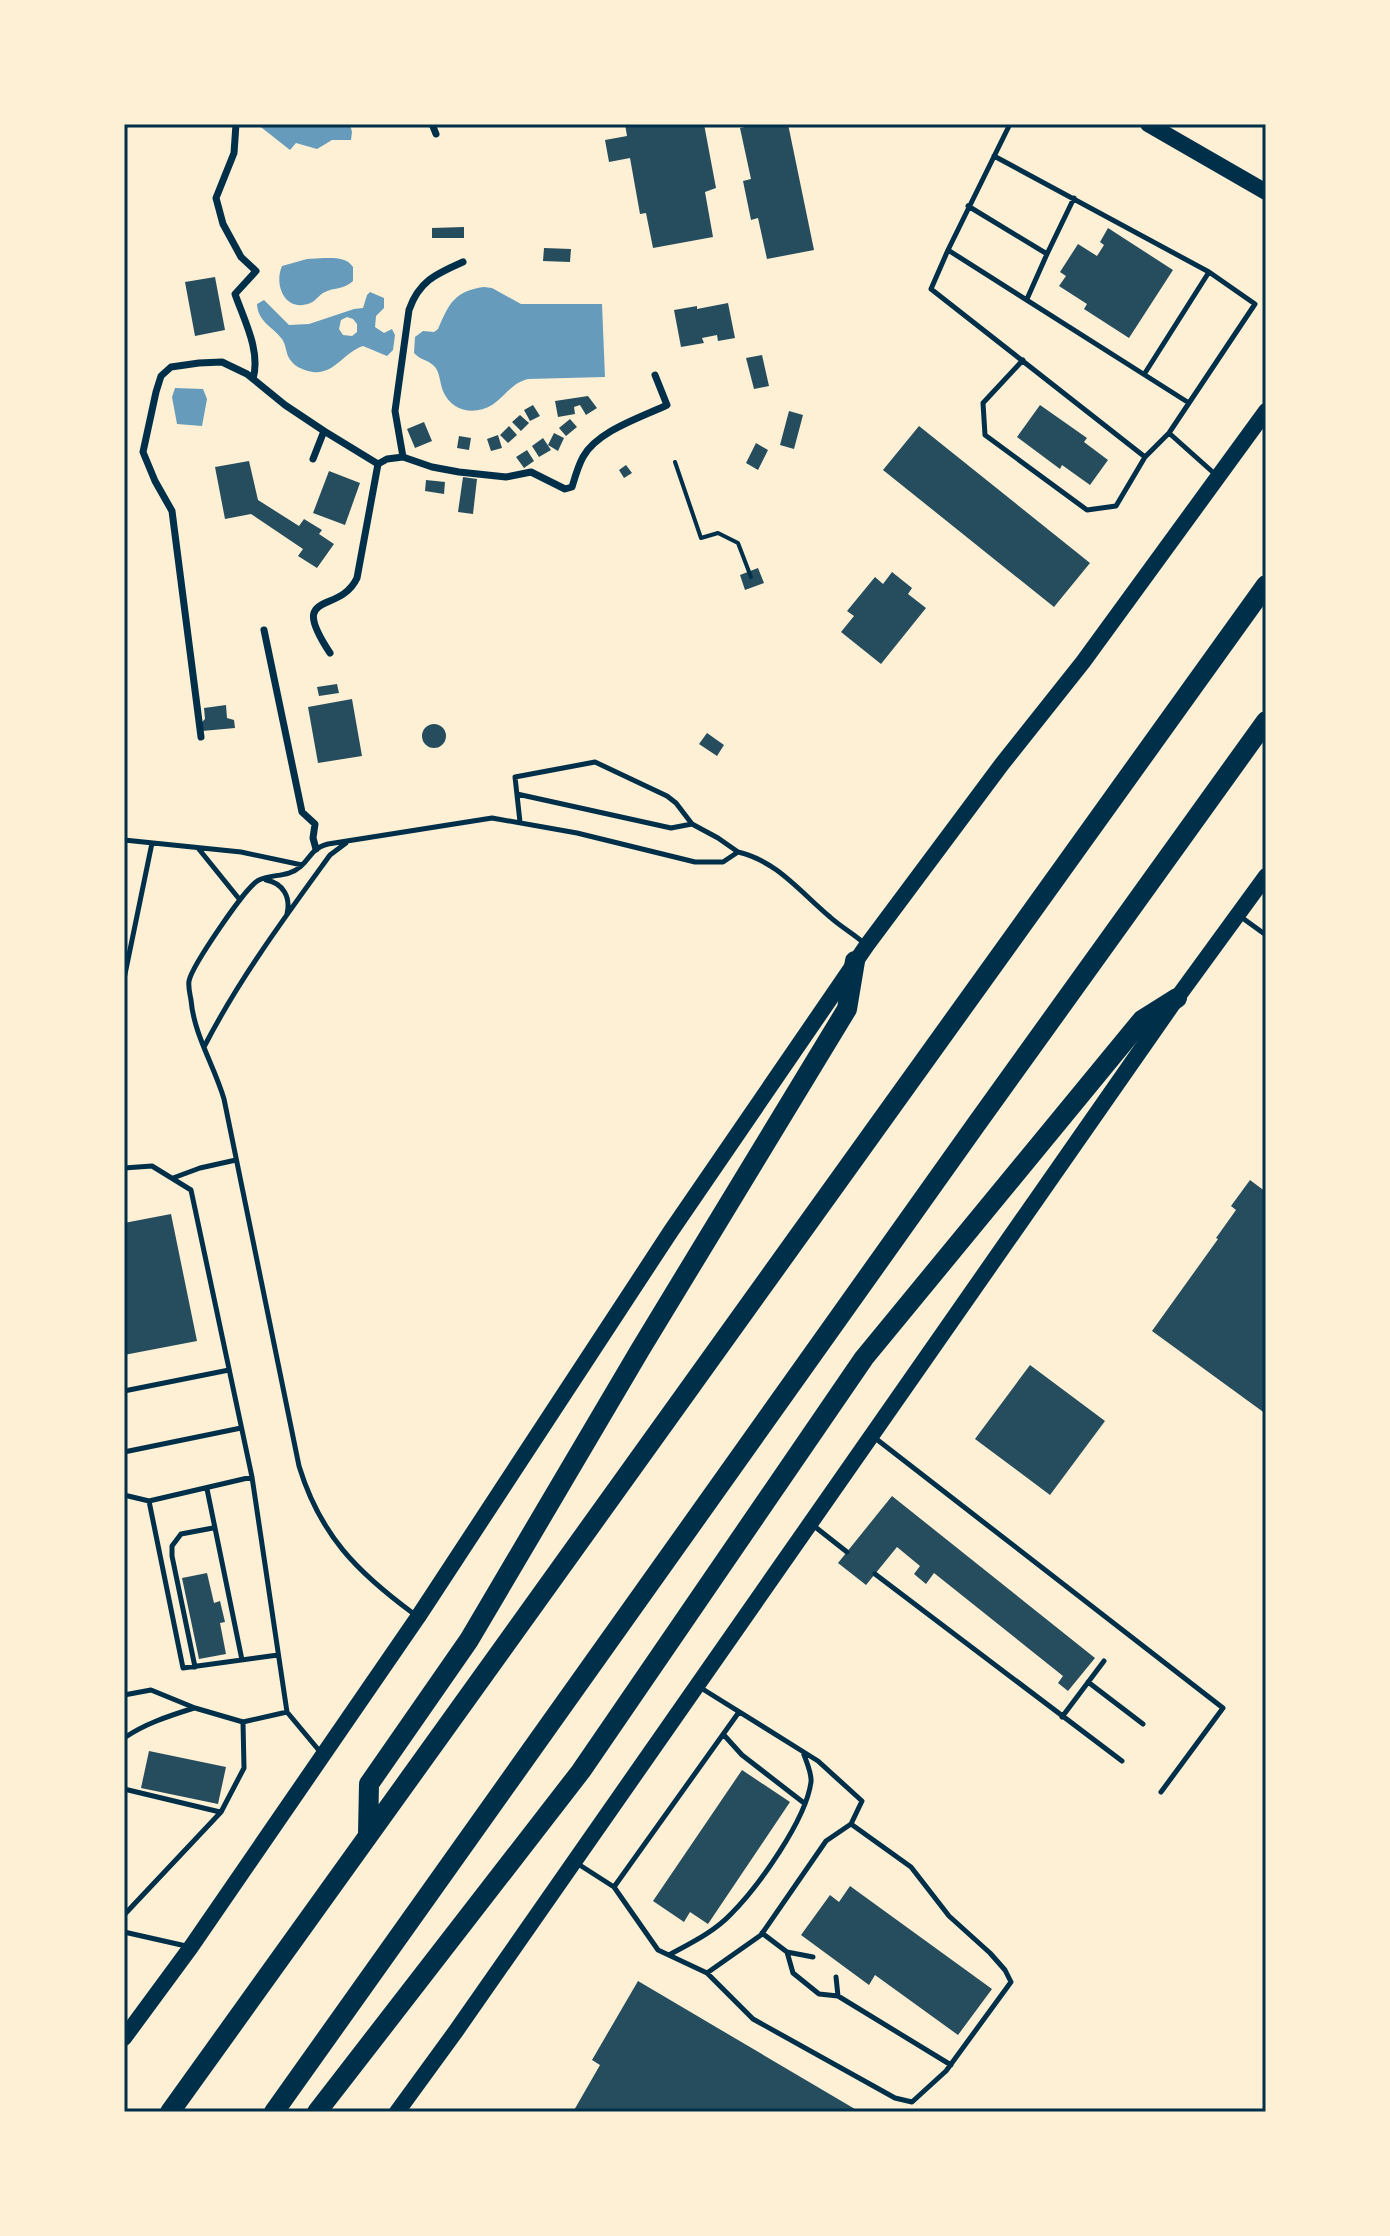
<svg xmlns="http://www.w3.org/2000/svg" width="1390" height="2236" viewBox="0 0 1390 2236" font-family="Karla,sans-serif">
	<rect width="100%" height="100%" fill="#fdf0d5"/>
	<path fill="#669bbc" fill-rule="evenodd" d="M257,124H350L352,132L351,140H332L317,149L296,143L290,150Z
		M324,258C335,258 346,257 353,267V281C344,290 333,287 323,293C317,297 315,302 308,304C284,311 274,284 282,266L307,259Z
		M484,287L492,288L521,304H602L605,377L528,379C510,384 506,396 492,405C474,416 451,411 443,391C440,384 440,373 435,367C429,360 420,360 414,353L415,337L423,331L434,332L438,329C449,304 454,291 484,287Z
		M370,292L384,298V308L376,316L375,327L384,333L392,329L395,335L393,350L387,356L363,346C342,353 333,378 308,371C302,369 296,367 292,362C285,355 287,346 282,339C272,326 258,322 257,304L264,300L289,325L309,324L354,309L363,308L367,295ZM347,317L353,319L357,324V332L352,336L343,335L339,329L341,320Z
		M175,388L203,389L207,399L202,426L177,424L172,397Z"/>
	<path fill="#264d5e" d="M625,124H704L716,188L705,192L713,237L653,248L646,213L640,214L630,158L609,162L605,140L627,136Z
		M758,124H788L814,250L767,259L758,218L751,220L743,181L751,179L740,128Z
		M464,227V238H432V228Z
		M1108,228L1173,270L1129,338L1084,309L1087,304L1059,286L1066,276L1060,272L1078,244L1097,256L1104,245L1100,242Z
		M544,248L571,249L570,262L543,261Z
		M215,277L225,330L195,336L185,282Z
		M728,303L735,338L718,341L717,335L702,338L704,343L681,347L674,310L697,306V309Z
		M762,355L769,386L754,389L746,358Z
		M588,396L597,408L586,415L580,405L574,407L575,414L558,417L555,401Z
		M533,405L540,416L530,421L524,410Z
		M1040,405L1087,438L1084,442L1108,460L1090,485L1062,465L1060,469L1017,437Z
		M789,411L803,415L794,449L780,445Z
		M520,415L529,423L521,431L512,422Z
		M570,419L577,427L566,436L559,428Z
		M424,422L432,441L415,448L407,429Z
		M509,426L517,435L508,443L500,435Z
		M919,426L1090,563L1054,607L883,470Z
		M554,433L564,438L558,451L548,445Z
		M498,435L502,448L491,451L487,439Z
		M459,436L471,438L469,450L457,448Z
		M543,438L551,450L539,457L532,446Z
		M756,443L768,450L758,470L746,463Z
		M527,450L534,461L524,468L516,457Z
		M249,461L258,500L299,526L304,519L322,530L319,534L334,544L317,568L298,556L303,549L251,514L225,519L215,467Z
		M626,465L632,473L624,478L619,470Z
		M329,471L360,483L345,525L313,513Z
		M463,477L477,479L473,514L458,512Z
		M426,480L445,482L444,494L425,491Z
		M758,568L764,583L745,590L740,575Z
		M892,572L912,588L908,594L926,608L881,664L841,632L854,616L847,611L875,577L883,584Z
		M337,684L339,693L319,696L317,687Z
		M352,699L362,756L318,763L308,707Z
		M226,705L227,718L234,720L235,728L202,731L201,723L205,719L204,708Z
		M422 736a12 12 0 1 1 24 0a12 12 0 1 1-24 0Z
		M707,733L724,745L717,756L699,744Z
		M1250,1180L1266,1192V1414L1152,1331L1218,1239L1216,1238L1236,1210L1231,1206Z
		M171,1214L197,1341L124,1355V1223Z
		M1030,1365L1105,1421L1050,1495L975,1439Z
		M892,1496L1095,1658L1068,1691L1058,1683L1063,1676L934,1573L926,1584L914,1574L920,1566L897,1547L866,1585L838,1563Z
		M207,1573L214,1603L220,1601L225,1622L220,1623L226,1654L199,1659L182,1578Z
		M149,1751L226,1767L218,1804L141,1788Z
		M742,1770L790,1802L708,1924L690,1912L684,1922L653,1901Z
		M850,1886L992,1989L958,2035L875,1975L869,1985L801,1935L830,1895L839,1902Z
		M638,1981L860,2112H672L669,2110L668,2112H573L600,2065L592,2060Z"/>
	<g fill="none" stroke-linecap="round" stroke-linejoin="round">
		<path stroke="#003049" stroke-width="4" d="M675,462L701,538L718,533L738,543L751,577"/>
		<path stroke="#003049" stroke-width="5" d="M1010,124L948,250L1189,403
			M968,206L1047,254L1027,299
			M948,250L931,289L1145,457L1169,433L1255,304L1209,272L994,156
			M1047,254L1074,198
			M1023,360L983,403L985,435L1087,510L1116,506L1145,457
			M1145,373L1209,272
			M1169,433L1216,475
			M517,794L671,828L692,824L676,803L667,796L595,762L515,777L520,822
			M692,824L718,838L738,852
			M124,840L241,852L302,865
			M198,848L240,900
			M266,880C283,883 291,897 287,914
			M1241,917L1266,935
			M124,979L152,843
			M204,1047C239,979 285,917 330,855L346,843
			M124,1168L152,1166L191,1190L252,1477
			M173,1178L200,1168L236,1160
			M124,1391L229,1370
			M875,1438L1223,1708L1161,1792
			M124,1452L241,1428
			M207,1489L242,1660
			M124,1495L149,1501L252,1477L287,1712L322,1754
			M149,1501L183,1668L278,1655
			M814,1526L847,1552
			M875,1574L1122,1761
			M414,1614C357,1572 320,1535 299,1466L224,1099C214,1065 194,1035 191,1000C190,994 188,987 189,981C192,966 246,886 259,880C272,874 289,877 300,867C312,857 310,849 328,844L492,818L577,833L695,862H723L738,852C777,861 800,892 830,917C841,927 854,934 865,944
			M195,1667L172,1556V1546L181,1534L213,1528
			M1088,1682L1143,1724
			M124,1695L151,1690L195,1708L243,1722
			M1062,1717L1104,1661
			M723,1734L742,1755L804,1803
			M124,1738C146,1723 169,1716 194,1708
			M124,1789L220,1812
			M575,1862L614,1887L658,1950L707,1973L761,1935L826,1841L851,1824L862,1801L818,1761L701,1688
			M614,1887L739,1712
			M124,1915L221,1812L244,1768L243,1722L287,1712
			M124,1932L186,1946
			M762,1933L787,1952L793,1973L819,1994L838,1996L951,2065
			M787,1952L813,1957
			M669,1955C691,1943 714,1932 731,1914C758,1887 806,1820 811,1782C812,1773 806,1761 803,1752
			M707,1973L753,2019L895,2098L912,2102L946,2071L1011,1982L1005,1970L990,1953L949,1916L911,1867L851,1824
			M836,1977L838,1996"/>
		<path stroke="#003049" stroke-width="7" d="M236,124L234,153L216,198L223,224L241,257L256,271L235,294C244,320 261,351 253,379
			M432,124L436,134
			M403,457L432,467L459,472L506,477L531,472L565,489L572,487C575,477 578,466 583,457C597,431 642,417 667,405L655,375
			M313,459L324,431L378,464
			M264,630L302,812L315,824L313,838L316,849
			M330,653C287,588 339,616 357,578L378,464L387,459L403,457L395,411L409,310C419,281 436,274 463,262
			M201,737L172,511L155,481L143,452L156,392L161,376L171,367L199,363L222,362L247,374L285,405L324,431"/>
		<path stroke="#003049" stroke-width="16" d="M1148,124L1266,192
			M124,2038L191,1947L418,1617L671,1231L867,945L1002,764L1083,662L1266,411
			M397,2112L456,2031L1177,998L1266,876"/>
		<path stroke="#003049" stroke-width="20" d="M368,1834L369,1784L469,1640L640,1350L847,1009L855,961
			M170,2112L1266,585
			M274,2112L975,1126L1266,721
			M317,2112L581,1771L864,1358L1142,1020L1177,998"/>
	</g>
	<rect width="1390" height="2236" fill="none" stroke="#fdf0d5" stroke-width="252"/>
	<rect x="126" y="126" width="1138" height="1984" fill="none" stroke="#003049" stroke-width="3"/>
</svg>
